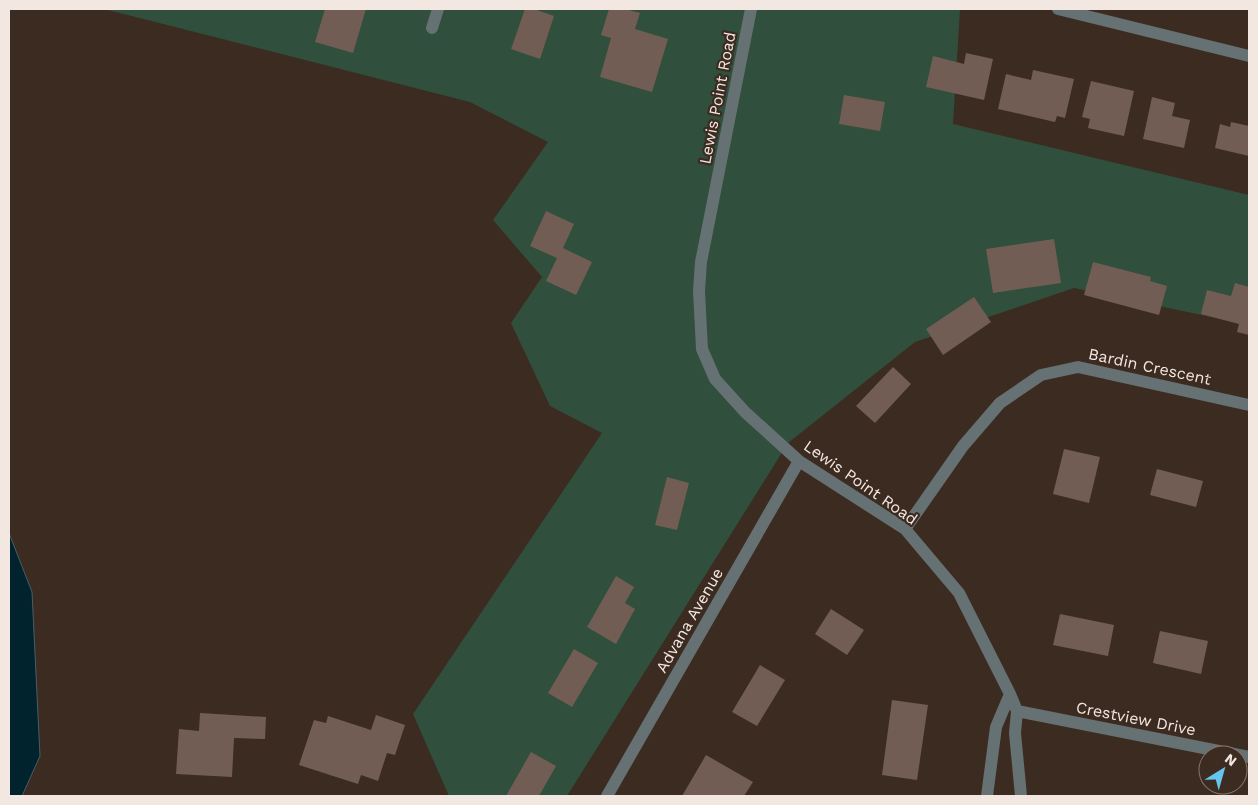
<svg xmlns="http://www.w3.org/2000/svg" width="1258" height="805" viewBox="0 0 1258 805" font-family="'Work Sans',sans-serif">
	<rect width="100%" height="100%" fill="#3c2b21"/>
	<path fill="#304f3d" d="M104,9H960L953,124L1249,195V325L1074,288L915,342L788,443L567,796H449L413,714L602,433L550,406L511,323L542,277L493,220L548,142L470,102Z"/>
	<path fill="#00232e" stroke="#495e64" d="M9,533L32,592L40,756L22,796H9Z"/>
	<path fill="#725d55" d="M325,9H366L353,53L315,42Z
		M525,9H534L554,16L540,59L511,49Z
		M609,9H625L640,13L635,29L668,39L652,92L600,77L611,38L601,35Z
		M966,53L993,59L984,100L926,87L933,56L964,64Z
		M1033,70L1074,79L1065,118L1057,116L1055,122L998,109L1006,74L1031,80Z
		M1091,81L1134,91L1124,136L1088,128L1090,119L1082,117Z
		M844,95L885,102L880,131L839,124Z
		M1152,97L1175,103L1172,116L1190,120L1184,148L1143,139Z
		M1231,122L1249,126V156L1215,148L1220,124L1230,127Z
		M546,211L574,224L563,248L592,262L576,295L546,281L557,258L530,246Z
		M1054,239L1061,283L993,293L986,249Z
		M1093,262L1151,277L1150,281L1167,286L1159,315L1084,295Z
		M1235,283L1249,287V335L1237,332L1239,324L1201,314L1207,290L1231,296Z
		M974,297L991,322L943,355L926,329Z
		M893,367L911,384L875,423L856,406Z
		M1064,449L1100,457L1089,503L1053,494Z
		M1157,469L1203,481L1196,507L1150,495Z
		M667,477L689,483L677,530L655,525Z
		M616,576L634,587L625,603L635,609L616,644L587,627Z
		M831,609L864,630L847,655L815,634Z
		M1060,614L1114,625L1108,656L1053,645Z
		M1160,631L1208,641L1201,674L1153,663Z
		M574,649L598,663L572,707L548,693Z
		M760,665L785,680L757,726L732,712Z
		M892,700L928,705L917,780L882,775Z
		M200,713L266,717L265,739L234,738L232,777L176,774L179,729L199,731Z
		M376,715L405,725L395,755L387,753L378,781L361,775L358,784L299,765L314,720L326,723L328,716L371,730Z
		M531,752L556,766L539,796H506Z
		M706,755L753,782L744,796H682Z"/>
	<g fill="none" stroke-linecap="round" stroke-linejoin="round">
		<path stroke="#667173" stroke-width="12" d="M751,9L701,262L699,291L702,349L715,379L745,412L799,461L905,529L959,593L1010,694L1017,711L1015,733L1021,796
			M1058,9L1249,56
			M432,28L438,9
			M905,529L963,446L1000,403L1041,375L1078,367L1249,405
			M1017,711L1249,757
			M607,796L799,461
			M987,796L996,727L1010,694"/>
	</g>
	<g text-anchor="middle" stroke-width="4.5" stroke-linejoin="round" paint-order="stroke">
		<g font-size="16" fill="#f3e7e1" stroke="#3c2b21">
			<text transform="translate(717 98) rotate(-79)" y="6">Lewis Point Road</text>
			<text transform="translate(1150 366) rotate(12)" y="6">Bardin Crescent</text>
			<text transform="translate(861 482) rotate(35)" y="6">Lewis Point Road</text>
			<text transform="translate(689 620) rotate(-60)" y="6">Advana Avenue</text>
			<text transform="translate(1136 718) rotate(11)" y="6">Crestview Drive</text>
		</g>
	</g>
	<rect width="1258" height="805" fill="none" stroke="#f3e7e1" stroke-width="20"/>
	<g transform="translate(1223 770) rotate(37)"><circle r="24" fill="#3c2b21" stroke="#85766e"/>
	<path d="M0-4L9 19L0 12L-9 19Z" fill="#64c5ee"/>
	<text y="-8" font-size="14" font-weight="bold" text-anchor="middle" fill="#f3e7e1">N</text>
	</g>
</svg>
